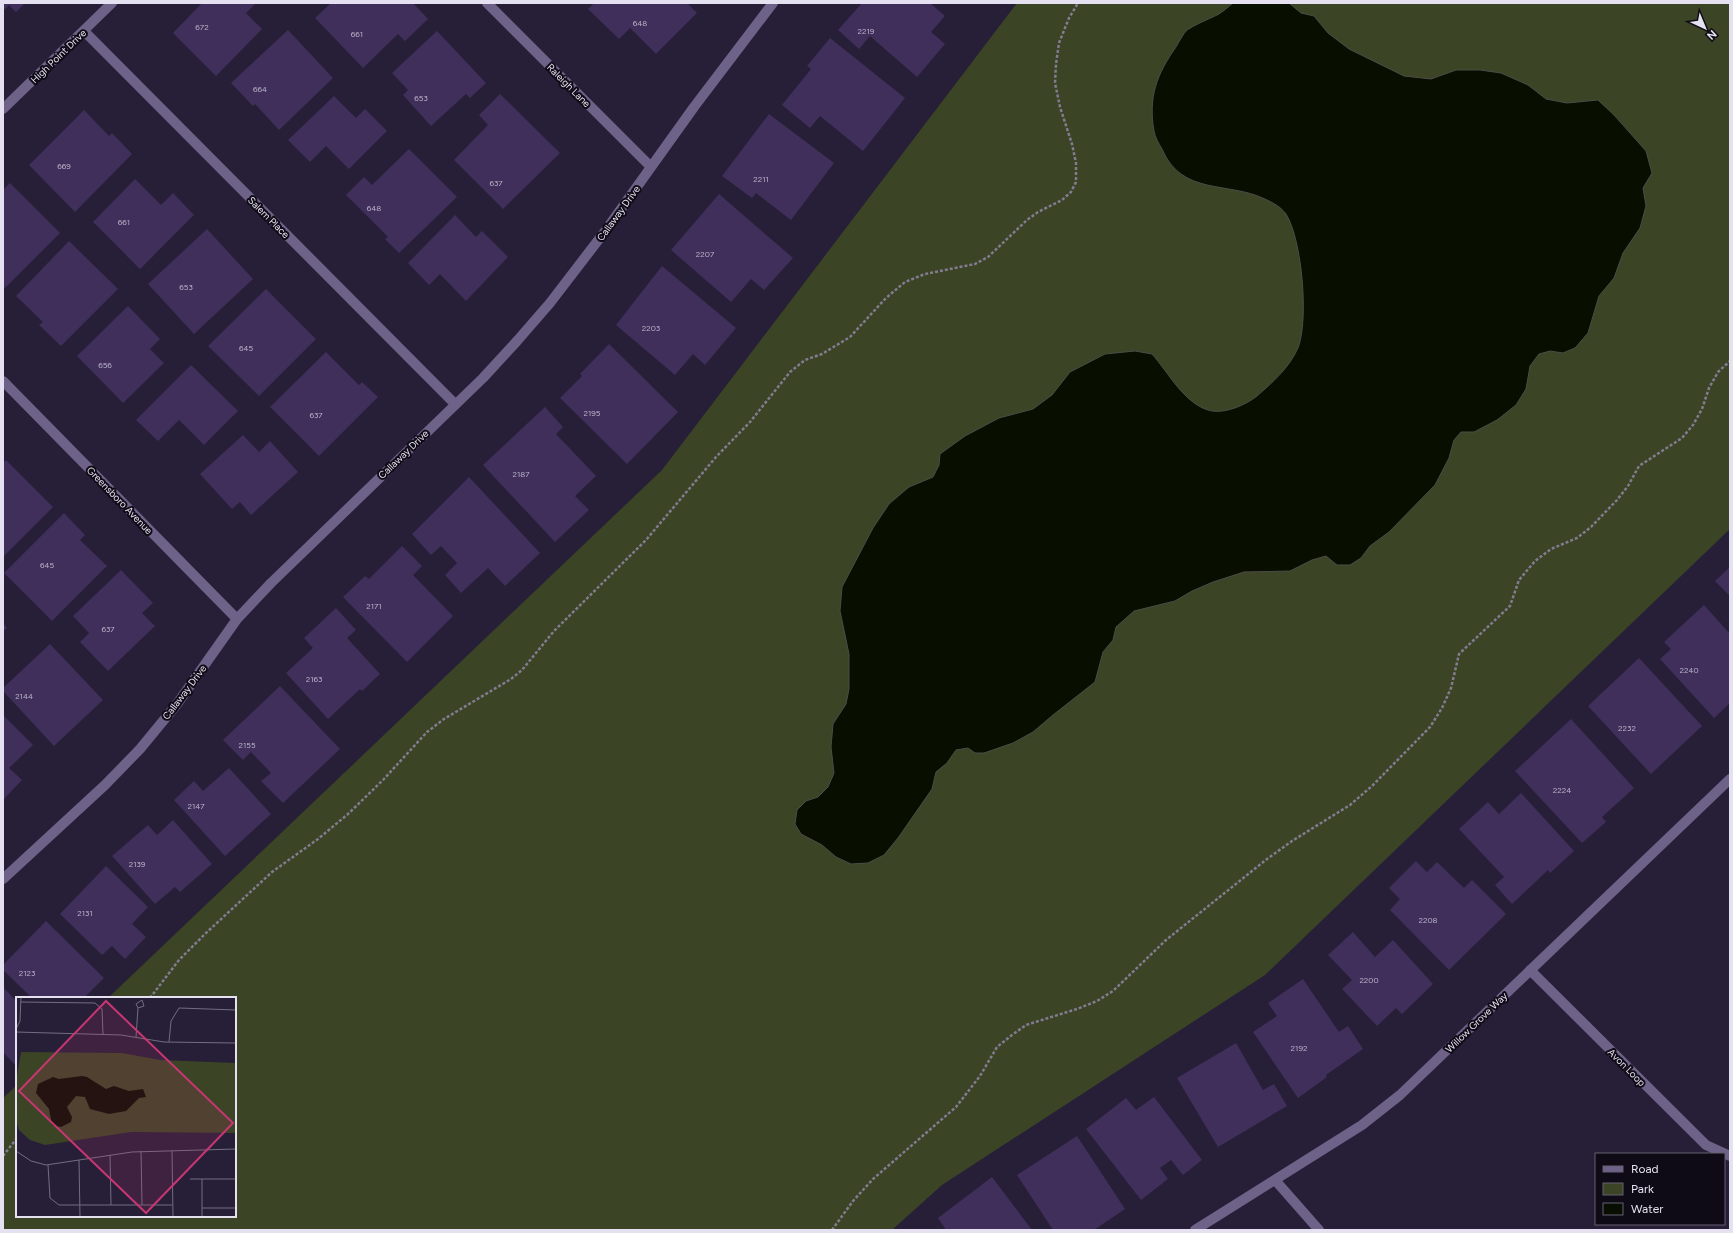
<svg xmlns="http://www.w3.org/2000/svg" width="1733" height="1233" viewBox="0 0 1733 1233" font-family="Figtree,sans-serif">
	<rect width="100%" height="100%" fill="#271f37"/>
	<path fill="#3b4425" d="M1017,3H1730V529L1265,975L942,1185L892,1230H3V1098L17,1085V1216H235V998H108L662,470Z"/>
	<path fill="#080e00" stroke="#4a4d48" d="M1233,3H1289L1301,13L1314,16L1328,33L1349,49L1404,76L1431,79L1456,70H1480L1501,73L1528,85L1546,99L1567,103L1598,100L1614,115L1646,151L1652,173L1643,188L1646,206L1640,228L1623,253L1614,278L1599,296L1588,333L1575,348L1563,353L1550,351L1539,354L1530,366L1526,389L1516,405L1497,420L1474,432H1461L1454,440L1449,458L1435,485L1389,532L1370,546L1361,558L1350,565H1337L1326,556L1312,560L1290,571L1244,572L1213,582L1192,591L1175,601L1134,611L1116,627L1113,640L1103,652L1095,682L1053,715L1033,732L1013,743L984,753H975L968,748L956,750L947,763L936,772L932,789L898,838L884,855L868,863L851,864L836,857L822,845L801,834L795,824L797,810L806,801L818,797L828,787L834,773L831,747L833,724L846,704L849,689V654L840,611L842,587L873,528L889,504L909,487L933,477L939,465L940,454L965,436L999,418L1033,409L1052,395L1070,372L1105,354L1135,351L1152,354C1168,372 1184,403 1208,410C1223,415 1246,405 1257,396C1273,382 1289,368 1298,348C1309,320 1302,239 1286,214C1280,206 1273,203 1265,199C1227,181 1182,196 1162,149C1159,144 1155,137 1154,131C1148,97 1157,74 1176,47C1179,42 1183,34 1187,30C1196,24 1207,20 1217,15C1223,12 1228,7 1233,3Z"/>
	<path fill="#3f2f5a" d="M3,3H25L16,12L9,5L3,11Z
		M202,3H256L246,13L262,29L216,76L173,33Z
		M331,3H413L428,19L405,41L398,34L363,68L315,18Z
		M594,3H687L697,13L656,54L630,28L619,39L588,9Z
		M862,3H930L945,16L931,32L945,44L917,77L870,36L859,49L838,30Z
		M288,30L333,78L279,130L255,104L253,106L231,83Z
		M437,31L486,83L470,98L466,94L431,126L403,95L408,90L392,73Z
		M830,38L905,98L863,151L820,116L810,128L782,105L811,69L807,66Z
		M500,94L560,153L503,209L454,160L488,125L479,115Z
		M334,96L356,118L365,109L387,131L349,169L326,146L310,162L288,140Z
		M84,110L109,136L112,133L132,154L75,212L29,165Z
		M769,114L834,163L791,220L756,193L752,198L722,176Z
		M409,149L457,197L399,253L385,239L388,237L346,195L364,177L372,185Z
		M135,179L161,205L173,193L194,215L140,269L93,222Z
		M10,183L60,233L5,288L3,286V190Z
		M719,194L793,258L764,290L751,279L731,302L671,250Z
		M455,215L476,237L482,231L508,257L466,301L440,274L429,285L408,263Z
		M207,229L253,279L194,334L148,284Z
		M69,241L118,289L61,346L39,325L43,322L16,296Z
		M662,266L736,328L705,365L693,354L675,375L616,325Z
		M266,289L316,339L259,396L208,346Z
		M128,306L160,339L150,349L164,363L123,403L77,356Z
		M609,344L678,412L627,464L560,398L582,376L580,374Z
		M326,352L359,385L362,382L378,397L319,456L270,407Z
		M191,365L238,411L204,445L179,420L158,441L136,420Z
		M545,407L563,427L556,434L596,476L575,496L589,510L555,542L483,465Z
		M243,435L259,452L270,441L298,472L251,515L240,502L232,509L200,474Z
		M6,460L53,507L3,557V463Z
		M469,477L540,553L505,586L488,568L461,593L445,575L457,563L441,546L431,555L412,534Z
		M64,513L85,535L80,540L107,566L52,621L4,573Z
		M402,546L422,566L413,575L453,616L407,662L343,597L365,576L369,579Z
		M1730,567V596L1715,581Z
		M121,570L153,603L142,613L155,626L108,671L80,642L89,633L73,616Z
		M1704,605L1730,634V703L1714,718L1660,659L1671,649L1664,642Z
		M336,608L356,630L347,638L380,674L362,691L360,689L328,719L286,673L313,648L304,638Z
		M3,623L7,628L3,631Z
		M50,644L103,700L54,746L3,691V688Z
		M1639,658L1702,726L1651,774L1588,706Z
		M280,686L340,749L283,803L261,781L271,773L251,752L243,760L223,740Z
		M3,715L33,745L9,768L22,780L3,800Z
		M1571,719L1634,788L1602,817L1606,822L1582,843L1515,771Z
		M229,768L271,814L225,856L174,800L194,781L203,791Z
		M1521,793L1574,851L1550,873L1548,870L1512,904L1495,885L1504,877L1459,829L1488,802L1499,814Z
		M173,820L212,864L180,892L175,887L155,904L112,856L148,825L157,835Z
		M1416,861L1427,872L1437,862L1464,888L1472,880L1506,914L1449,970L1390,910L1400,899L1389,888Z
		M106,866L148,907L132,924L146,937L125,959L112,946L102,955L60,914Z
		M46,921L104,978L84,998H32L3,970V965Z
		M1353,932L1375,957L1393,940L1433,984L1402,1014L1396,1008L1377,1026L1342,989L1352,980L1328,955Z
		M1303,979L1339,1032L1348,1026L1363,1049L1326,1075L1327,1077L1298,1098L1253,1032L1277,1016L1268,1003Z
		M3,987L17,1002V1067L3,1052Z
		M1236,1043L1263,1090L1274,1084L1287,1106L1218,1147L1177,1078Z
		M1154,1097L1202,1160L1183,1175L1171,1160L1160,1168L1168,1179L1141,1200L1086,1129L1126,1098L1136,1110Z
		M1077,1136L1125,1209L1094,1230H1053L1017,1175Z
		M992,1177L1032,1230H946L938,1218Z"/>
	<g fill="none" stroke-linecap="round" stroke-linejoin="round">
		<path stroke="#827c90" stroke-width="2.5" stroke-dasharray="3 2" stroke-linecap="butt" d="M150,998L179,960L206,933L272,872L318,839L348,814L383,780L427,732L444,719L511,679L522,670L554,631L646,540L716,457L750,422L790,372L805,360L822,354L850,337L886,298L905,282L925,274L975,264L988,257L1027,220L1038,212L1062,200L1071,192L1076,182V163L1072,144L1060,107L1055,83L1056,64L1059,43L1069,18L1078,3
			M3,1156L17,1138
			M832,1230L853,1201L873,1179L956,1107L980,1076L997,1047L1012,1035L1026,1025L1077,1009L1097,1001L1113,991L1166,940L1267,859L1292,841L1350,805L1372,786L1430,727L1442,708L1451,688L1459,654L1510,606L1519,580L1535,561L1551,549L1577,538L1591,527L1617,500L1628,486L1639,466L1682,438L1693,425L1702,409L1709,388L1718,372L1730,361"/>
		<path stroke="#6e6288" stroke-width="10" d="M487,3L651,167
			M84,31L455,404
			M3,109L112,3
			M3,381L237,619
			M3,879L105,785L140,749L177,704L237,619L271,583L483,378L517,341L550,303L606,230L694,107L773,3
			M1530,970L1706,1145L1730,1156
			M1275,1180L1319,1230
			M1195,1230L1362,1125L1400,1095L1730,779"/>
	</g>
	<g text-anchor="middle" stroke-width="4" stroke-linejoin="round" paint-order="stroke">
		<g font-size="8" fill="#bcb4cb">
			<text x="640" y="26">648</text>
			<text x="202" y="30">672</text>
			<text x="866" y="34">2219</text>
			<text x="357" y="37">661</text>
			<text x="260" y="92">664</text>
			<text x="421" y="101">653</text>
			<text x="64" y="169">669</text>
			<text x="761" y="182">2211</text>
			<text x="496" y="186">637</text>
			<text x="374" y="211">648</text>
			<text x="124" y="225">661</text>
			<text x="705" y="257">2207</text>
			<text x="186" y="290">653</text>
			<text x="651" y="331">2203</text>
			<text x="246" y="351">645</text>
			<text x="105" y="368">656</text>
			<text x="592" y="416">2195</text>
			<text x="316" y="418">637</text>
			<text x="521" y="477">2187</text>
			<text x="47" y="568">645</text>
			<text x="374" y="609">2171</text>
			<text x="108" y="632">637</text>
			<text x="1689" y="673">2240</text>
			<text x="314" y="682">2163</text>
			<text x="24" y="699">2144</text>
			<text x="1627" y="731">2232</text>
			<text x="247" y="748">2155</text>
			<text x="1562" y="793">2224</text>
			<text x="196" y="809">2147</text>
			<text x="137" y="867">2139</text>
			<text x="85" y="916">2131</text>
			<text x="1428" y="923">2208</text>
			<text x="27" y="976">2123</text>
			<text x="1369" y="983">2200</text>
			<text x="1299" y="1051">2192</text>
		</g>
		<g font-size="10" fill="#e5e1f1" stroke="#0f0b16">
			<text transform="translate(58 56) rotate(-44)" y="4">High Point Drive</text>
			<text transform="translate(569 85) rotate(45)" y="4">Raleigh Lane</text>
			<text transform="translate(618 213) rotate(-54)" y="4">Callaway Drive</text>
			<text transform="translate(269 217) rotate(45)" y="4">Salem Place</text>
			<text transform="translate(403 454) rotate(-44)" y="4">Callaway Drive</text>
			<text transform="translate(120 500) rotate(46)" y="4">Greensboro Avenue</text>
			<text transform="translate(184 692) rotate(-53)" y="4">Callaway Drive</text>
			<text transform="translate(1476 1022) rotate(-44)" y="4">Willow Grove Way</text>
			<text transform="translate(1627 1067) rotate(45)" y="4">Avon Loop</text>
		</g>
	</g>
	<g transform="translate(16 997)">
		<rect width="220" height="220" fill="#271f37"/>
		<path d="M5,55L106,56L144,63L220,66V136L115,135L29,148L14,143L3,133L0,123V85Z" fill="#3b4425"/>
		<path d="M66,79L71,80L90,92L98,89L113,94L127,92L130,100L123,101L110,114L93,117L74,112L69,100L60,99L51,110L56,120L55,125L45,130L36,128L33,112L20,96L22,87L37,80L43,82Z" fill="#080e00"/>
		<path fill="none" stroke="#736d81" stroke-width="1" d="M5,5L79,6L86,12L87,37M0,32L4,24L5,0M0,35L105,38L148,45L220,46M120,40L122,11L120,7L126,3L128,9L122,11M153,45L155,24L163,11L220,13M0,154L15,164L30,168L116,155L220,152M125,154L126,208M156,154L157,220M94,158L95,208M63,163L64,220M32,168L34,201L43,208H156M174,182H220M186,182V220M186,211H220"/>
		<path fill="#c73672" fill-opacity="0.15" stroke="#c73672" stroke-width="2" d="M90,4L217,126L130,216L3,94Z"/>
		<rect width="220" height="220" fill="none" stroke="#e5e1f1" stroke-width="2"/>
	</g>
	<rect width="1733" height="1233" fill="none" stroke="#e5e1f1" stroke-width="8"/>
	<rect x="1595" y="1153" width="130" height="72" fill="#0f0b16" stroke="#65616e"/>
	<rect x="1603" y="1166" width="20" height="6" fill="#6e6288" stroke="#65616e"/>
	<text x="1631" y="1173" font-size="12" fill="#e5e1f1">Road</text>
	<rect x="1603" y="1183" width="20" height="12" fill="#3b4425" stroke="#65616e"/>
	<text x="1631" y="1193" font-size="12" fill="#e5e1f1">Park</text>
	<rect x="1603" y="1203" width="20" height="12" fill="#080e00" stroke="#65616e"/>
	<text x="1631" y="1213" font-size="12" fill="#e5e1f1">Water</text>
	<g transform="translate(1705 28) rotate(136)" stroke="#0f0b16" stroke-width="3" paint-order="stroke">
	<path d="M0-3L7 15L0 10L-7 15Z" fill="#e5e1f1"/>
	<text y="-6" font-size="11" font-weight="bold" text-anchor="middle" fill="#e5e1f1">N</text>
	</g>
</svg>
